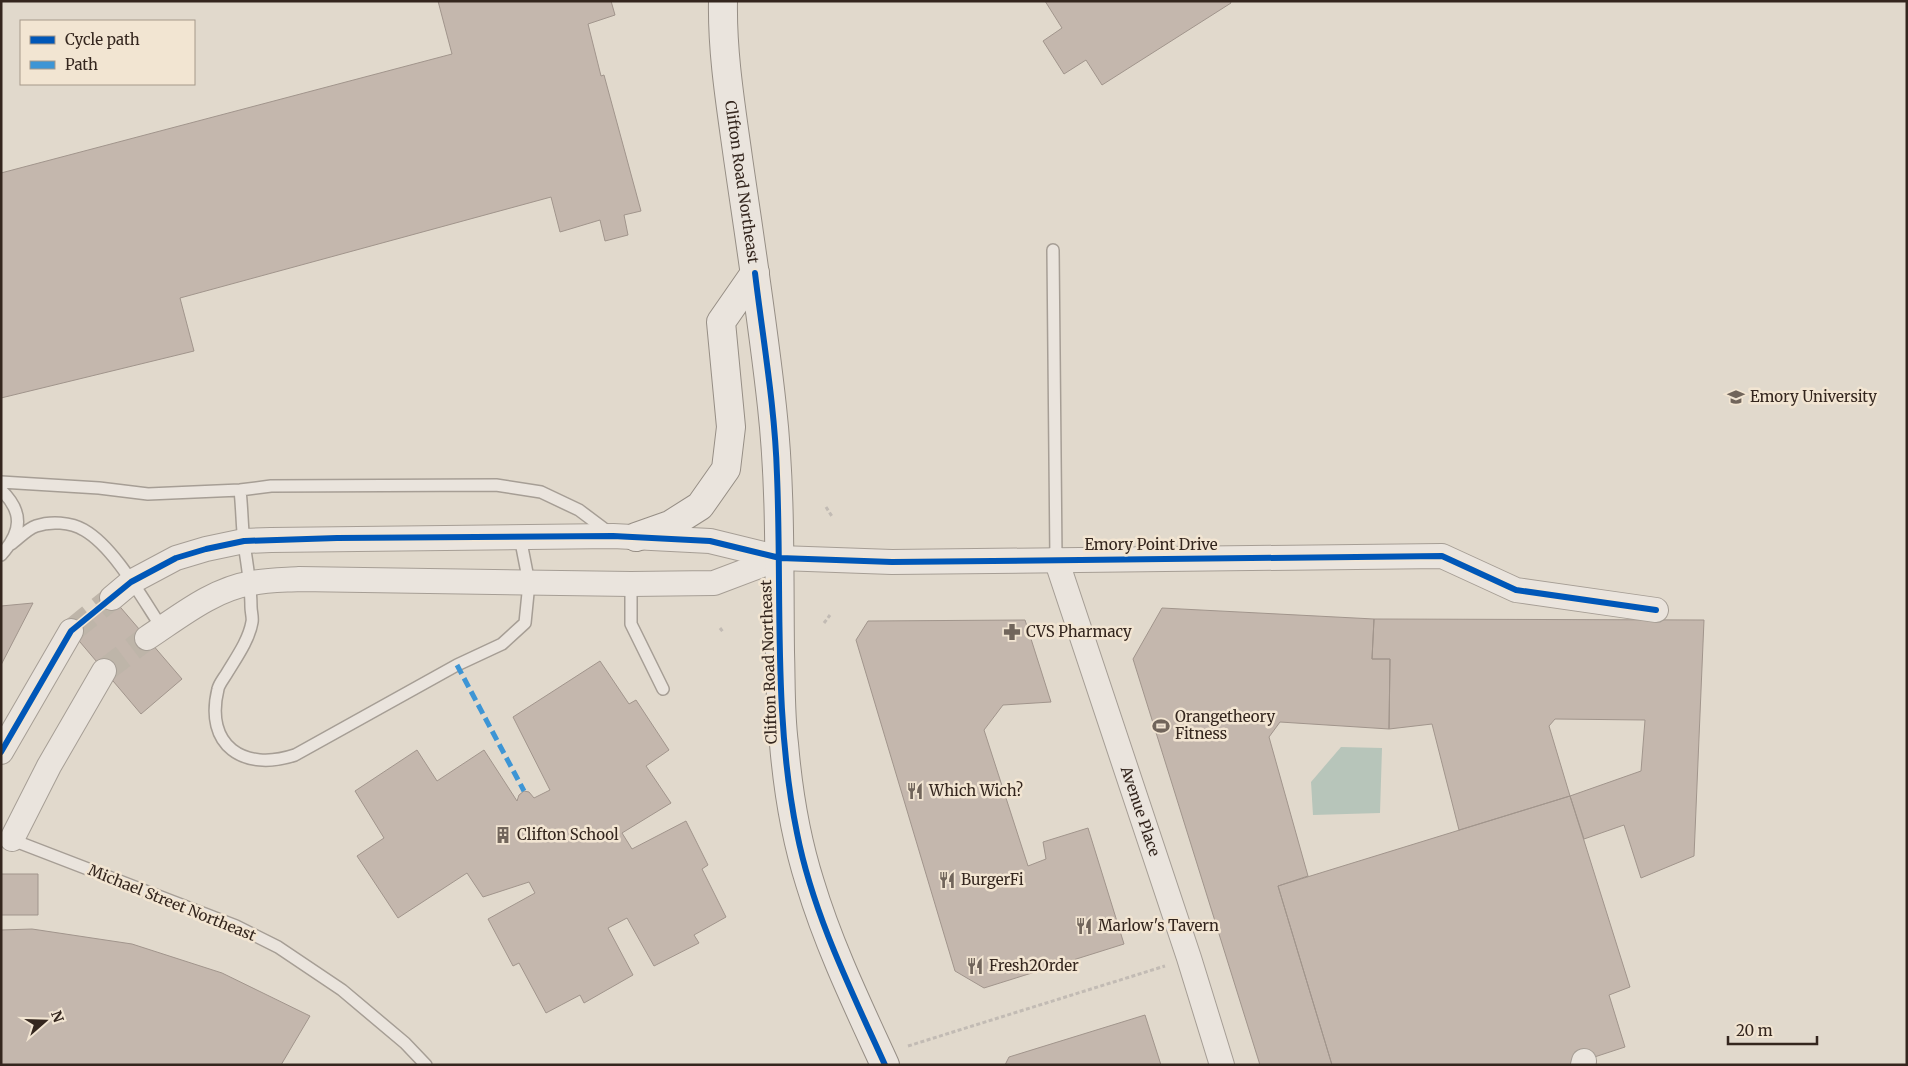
<svg xmlns="http://www.w3.org/2000/svg" width="1908" height="1066" viewBox="0 0 1908 1066" font-family="Merriweather,serif">
	<rect width="100%" height="100%" fill="#e1d9cc"/>
	<path fill="#b7c5ba" d="M1341,747L1382,748L1380,813L1313,815L1311,782Z"/>
	<path fill="#c4b7ad" stroke="#a1958c" fill-rule="evenodd" d="M438,1H611L615,15L588,24L601,76L604,75L641,211L624,215L628,235L605,241L600,220L560,232L551,197L180,298L194,351L1,398V173L452,54Z
		M1045,1H1230L1231,3L1102,85L1086,60L1064,74L1043,41L1062,28Z
		M109,594L182,679L141,714L69,629Z
		M33,603L1,665V606Z
		M1162,608L1374,619L1372,659H1390L1389,729L1280,722L1269,737L1308,876L1278,886L1332,1065H1260L1133,659Z
		M1374,619L1704,620L1694,856L1641,878L1624,825L1584,839L1570,796L1459,830L1432,724L1389,729L1390,659H1372ZM1555,719L1645,720L1641,771L1570,796L1549,726Z
		M1025,620L1051,702L1003,705L984,730L1028,866L1046,859L1043,842L1088,828L1124,944L984,988L955,971L856,640L868,621Z
		M600,661L629,704L636,700L669,750L646,766L671,803L622,833L632,849L686,821L708,865L702,869L726,917L694,935L699,943L654,966L627,918L608,928L633,975L584,1003L580,995L546,1013L519,963L513,966L488,919L535,893L529,882L483,897L467,873L398,918L357,856L384,838L355,791L417,750L437,781L484,750L517,801L519,795L524,791L529,792L534,798L550,790L513,717Z
		M1570,796L1630,987L1609,995L1625,1047L1570,1065H1332L1278,886Z
		M1,874H38V915H1Z
		M32,929L132,944L222,973L310,1016L281,1065H1V930Z
		M1145,1015L1161,1065H1005L1009,1057Z"/>
	<g fill="none" stroke-linecap="round" stroke-linejoin="round">
		<path stroke="#beb5a9" stroke-width="24" stroke-dasharray="24 12" stroke-linecap="butt" d="M71,631L112,598
			M104,671L147,638"/>
		<g stroke="#a69e95" stroke-width="14">
			<path id="lane" d="M1053,250L1056,559
				M1,482L99,488L148,494L240,490L271,486L496,485L541,492L579,510L611,534
				M1,490C24,512 22,532 1,555
				M240,490C242,508 242,526 244,543C247,565 251,585 251,607C251,612 253,618 252,622C249,640 236,658 227,673C224,678 219,684 218,689C204,746 244,772 295,755L457,665L502,644L525,623L529,583L520,537
				M11,544C18,539 27,529 36,526C50,521 71,522 84,530C114,547 142,598 162,628
				M631,584V624L663,689
				M10,839L236,926L278,947L342,990L405,1043L426,1065"/>
		</g>
		<g stroke="#a69e95" stroke-width="26">
			<g id="street">
				<path id="s1" d="M1056,559L1189,958L1222,1065"/>
				<path d="M112,598L131,582L176,558L206,549L244,541L271,540L613,536L710,541L780,558L892,562L1442,556L1516,590L1656,610"/>
				<path d="M147,638C179,617 213,589 252,583C267,580 283,580 299,579L631,584L714,583L780,558"/>
				<path d="M1,752L71,631"/>
				<path d="M12,839L49,766L104,671"/>
				<path d="M1583,1065L1584,1061"/>
			</g>
		</g>
		<g stroke="#968e85" stroke-width="30">
			<g id="secondary">
				<path id="s2" d="M723,1C722,54 731,107 738,158C750,241 763,324 772,407C781,488 779,570 780,652C781,683 780,714 784,744C788,791 796,839 810,883C829,946 858,1006 885,1065"/>
				<path d="M636,537L670,525L700,506L726,469L731,427L721,322L755,273"/>
			</g>
		</g>
		<path stroke="#c2bbb4" stroke-width="3" stroke-dasharray="4 2.5" stroke-linecap="butt" d="M826,507L833,518
			M824,623L830,615
			M720,628L723,632
			M908,1046L1165,966"/>
		<use href="#lane" stroke="#eae4dd" stroke-width="11"/>
		<use href="#street" stroke="#eae4dd" stroke-width="24"/>
		<use href="#secondary" stroke="#eae4dd" stroke-width="28"/>
		<path stroke="#3d95d5" stroke-width="5" stroke-dasharray="10 5" stroke-linecap="butt" d="M457,665L524,791"/>
		<g stroke="#f2e5d2" stroke-width="9">
			<path id="cycleway" d="M755,273C763,340 775,407 777,475C782,595 773,715 797,833C813,914 851,990 885,1065
				M1,752L71,631L131,582L176,558L206,549L244,541L337,538L613,536L710,541L780,558L892,562L1442,556L1516,590L1656,610"/>
		</g>
		<use href="#cycleway" stroke="#0057b8" stroke-width="6"/>
	</g>
	<defs>
		<g id="university-bare" transform="scale(1.35)"><path d="M0-5L7-2L0 1L-7-2ZM-4 1L0 2.5L4 1V4Q0 6-4 4Z" fill="#71655b" stroke="#f2e5d2" stroke-width="2.5" paint-order="stroke"/></g>
		<g id="pharmacy-bare" transform="scale(1.35)"><path d="M-2-6h4v4h4v4h-4v4h-4v-4h-4v-4h4Z" fill="#71655b" stroke="#f2e5d2" stroke-width="2.5" paint-order="stroke"/></g>
		<g id="stadium-bare" transform="scale(1.35)"><path d="M0-5a6.5 5 0 1 0 0 10a6.5 5 0 1 0 0-10ZM-3.5-1.8h7v3.6h-7Z" fill="#71655b" stroke="#f2e5d2" stroke-width="2.5" paint-order="stroke"/></g>
		<g id="restaurant-bare" transform="scale(1.35)"><path d="M-5-6h1v4h1v-4h1v4h1v-4h1v5L-1.5 .5V6h-2V.5L-5-1ZM5-6V6H3V1.5H1.5Q1.5-4 5-6Z" fill="#71655b" stroke="#f2e5d2" stroke-width="2.5" paint-order="stroke"/></g>
		<g id="building-bare" transform="scale(1.35)"><path d="M-4-6H4V6H1V3H-1V6H-4ZM-2.5-4.3h1.7v1.8h-1.7ZM.8-4.3h1.7v1.8H.8ZM-2.5-1h1.7V.8h-1.7ZM.8-1h1.7V.8H.8Z" fill="#71655b" stroke="#f2e5d2" stroke-width="2.5" paint-order="stroke"/></g>
	</defs>
	<g fill-rule="evenodd">
		<use href="#university-bare" x="1736" y="397"/>
		<use href="#pharmacy-bare" x="1012" y="632"/>
		<use href="#stadium-bare" x="1161" y="726"/>
		<use href="#restaurant-bare" x="915" y="791"/>
		<use href="#building-bare" x="503" y="835"/>
		<use href="#restaurant-bare" x="947" y="880"/>
		<use href="#restaurant-bare" x="1084" y="926"/>
		<use href="#restaurant-bare" x="975" y="966"/>
	</g>
	<g text-anchor="middle" stroke-width="5" stroke-linejoin="round" paint-order="stroke">
		<g font-size="15" fill="#34261e" stroke="#f2e5d2">
			<text dy="5" stroke="none"><textPath href="#s2" startOffset="182">Clifton Road Northeast</textPath></text>
			<text x="1151" y="550">Emory Point Drive</text>
			<text transform="translate(769 662) rotate(-92)" y="5">Clifton Road Northeast</text>
			<text dy="5" stroke="none"><textPath href="#s1" startOffset="266">Avenue Place</textPath></text>
			<text transform="translate(172 903) rotate(22)" y="5">Michael Street Northeast</text>
		</g>
		<g font-size="15" fill="#34261e" stroke="#f2e5d2" text-anchor="start">
			<text x="1750" y="402">Emory University</text>
			<text x="1026" y="637">CVS Pharmacy</text>
			<text x="1175" y="722">Orangetheory<tspan x="1175" dy="17">Fitness</tspan></text>
			<text x="929" y="796">Which Wich?</text>
			<text x="517" y="840">Clifton School</text>
			<text x="961" y="885">BurgerFi</text>
			<text x="1098" y="931">Marlow's Tavern</text>
			<text x="989" y="971">Fresh2Order</text>
		</g>
	</g>
	<rect width="1908" height="1066" fill="none" stroke="#34261e" stroke-width="5"/>
	<rect x="20" y="20" width="175" height="65" fill="#f2e5d2" stroke="#a6998a"/>
	<rect x="30" y="36" width="25" height="8" fill="#0057b8" stroke="#a6998a"/>
	<text x="65" y="45" font-size="15" fill="#34261e">Cycle path</text>
	<rect x="30" y="61" width="25" height="8" fill="#3d95d5" stroke="#a6998a"/>
	<text x="65" y="70" font-size="15" fill="#34261e">Path</text>
	<g transform="translate(45 1021) rotate(70)" stroke="#f2e5d2" stroke-width="4" paint-order="stroke">
	<path d="M0-4L9 19L0 12L-9 19Z" fill="#34261e"/>
	<text y="-8" font-size="14" font-weight="bold" text-anchor="middle" fill="#34261e">N</text>
	</g>
	<path d="M1728 1036v8h89v-8" fill="none" stroke="#34261e" stroke-width="2.5"/>
	<text x="1736" y="1036" font-size="15" fill="#34261e" stroke="#f2e5d2" stroke-width="4" paint-order="stroke">20 m</text>
</svg>
